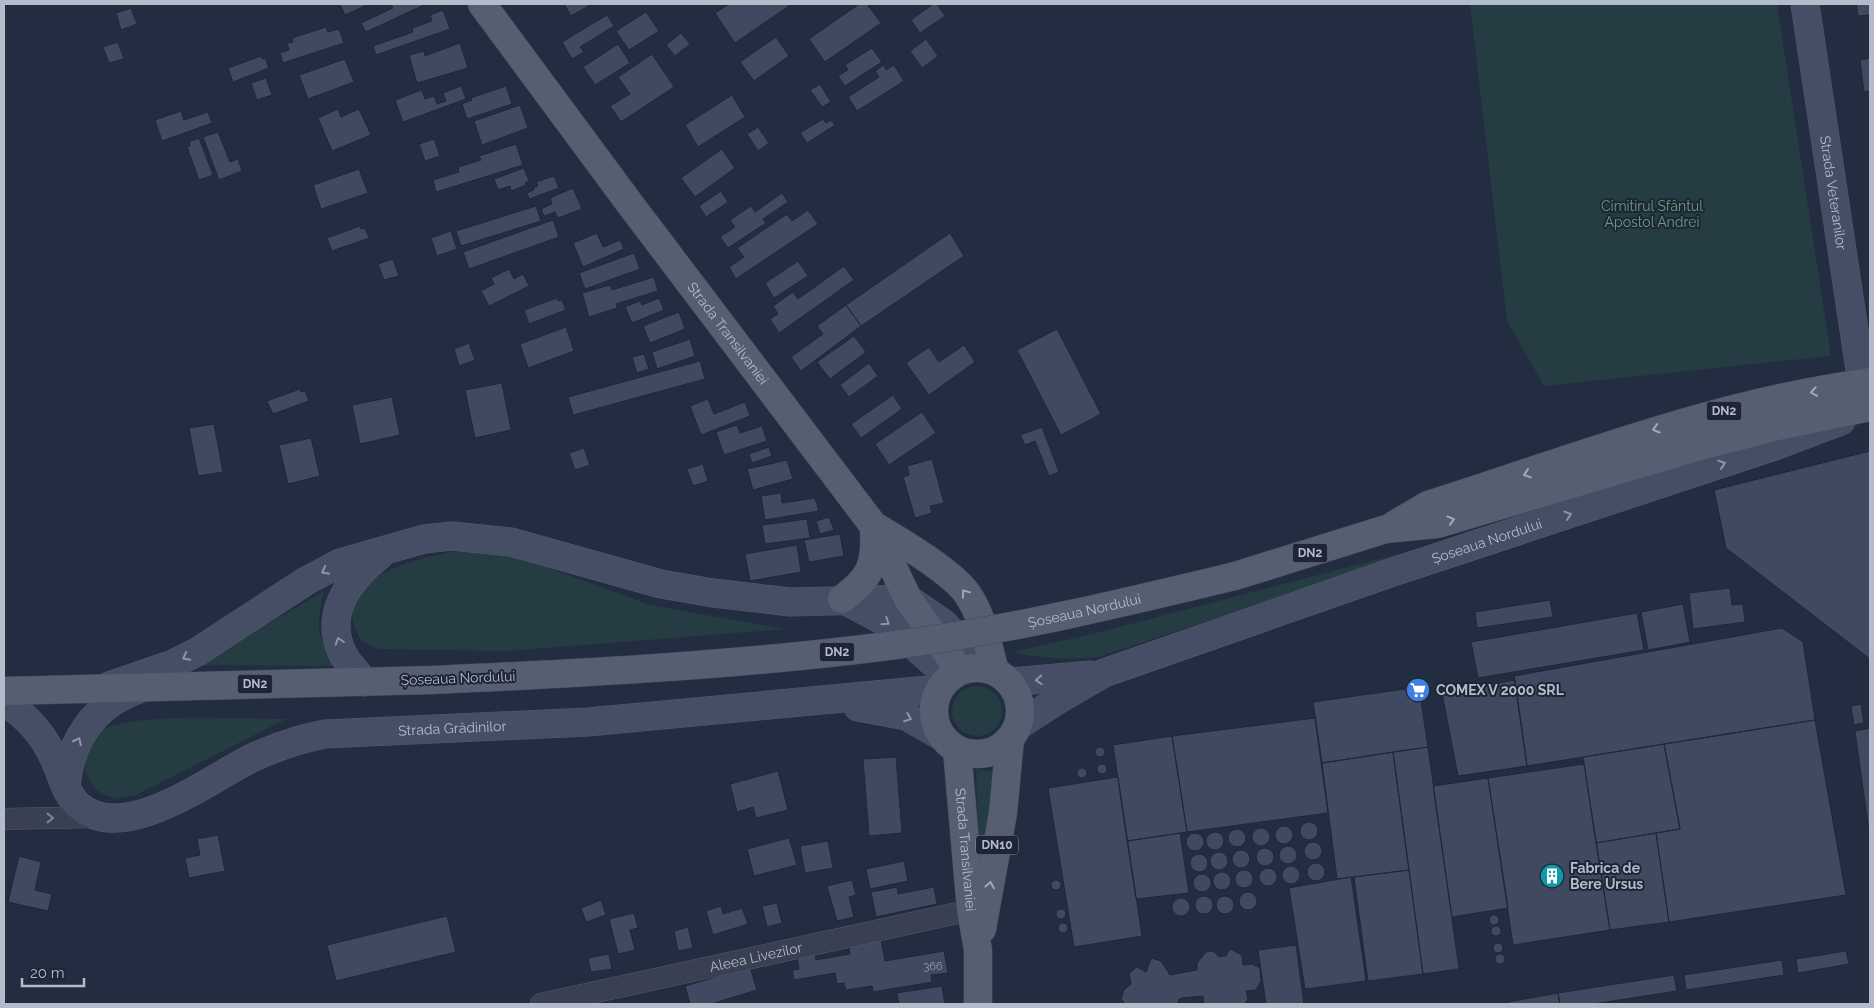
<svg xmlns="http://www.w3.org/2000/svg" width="1874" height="1008" viewBox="0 0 1874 1008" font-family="Raleway,sans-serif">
	<rect width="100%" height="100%" fill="#232d41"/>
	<path fill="#253c42" d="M1470,4H1777L1831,356L1544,386L1507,321Z
		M1441,543L1099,657C1068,660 1043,659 1013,652L1096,633Z
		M463,550L522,558L650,605L785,629L508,651L379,649C362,643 357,638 353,620C342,573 431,555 463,550Z
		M324,591C316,628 316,634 336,666L198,665Z
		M952 711a25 25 0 1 1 50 0a25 25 0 1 1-50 0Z
		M286,719L136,795C130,796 123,798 117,798C81,795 74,748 103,730C133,712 246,719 286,719Z
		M976,769L990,771L997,770L980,893Z"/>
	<path fill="#3f4a61" stroke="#1f2738" d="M340,4H369L345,15Z
		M391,4H426L366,32L361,23L393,8Z
		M564,4H592L571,16Z
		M729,4H788L789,6L735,43L715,13Z
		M859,4H867L881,23L825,62L809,39Z
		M933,4H937L945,16L920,33L911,20Z
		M1856,4H1870V15L1858,16Z
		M131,8L137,24L121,30L116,13Z
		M443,10L450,29L376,55L373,46L413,32L412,28L432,21L430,15Z
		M646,12L659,31L629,50L616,31Z
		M607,15L614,26L580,47L584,52L572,59L562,42Z
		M326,27L328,32L339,29L344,43L283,63L280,53L289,50L287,43L293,42L292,38Z
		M681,33L690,44L675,56L666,45Z
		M776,37L789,56L754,81L740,62Z
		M926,39L938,56L922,68L910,51Z
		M118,42L124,59L109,63L103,47Z
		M460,43L468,68L417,83L409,55L424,51L425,56Z
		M618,44L630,63L595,85L583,67Z
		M872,48L882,62L845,86L838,76L848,70L845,65Z
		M652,54L674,87L621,122L610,106L630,94L618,77Z
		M261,56L262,59L265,58L269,68L233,82L228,68Z
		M1870,58V91L1864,92L1860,60Z
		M345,59L354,82L308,99L299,75Z
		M884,65L886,70L894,65L904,81L857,111L848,97L879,77L875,71Z
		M266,78L272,95L257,100L251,83Z
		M820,84L831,102L822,107L810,90Z
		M461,86L466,99L403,122L395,100L422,90L425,99L434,96L437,104L446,101L443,93Z
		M506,86L512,104L467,119L462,104L472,100L471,98Z
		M732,95L745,117L698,147L685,125Z
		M520,105L528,128L482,145L474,121Z
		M338,109L341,117L359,109L371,135L332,151L318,118Z
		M181,111L184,120L208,112L212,123L162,141L155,120Z
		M823,119L826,123L831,120L835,125L807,143L800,133Z
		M758,127L769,143L758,151L747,134Z
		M218,132L230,162L238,159L242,171L219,180L203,137Z
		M199,138L213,175L199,180L187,147L190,146L189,142Z
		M434,139L440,156L425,161L419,144Z
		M516,144L523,165L436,192L433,180L459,172L458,167L481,160L479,156Z
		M722,149L735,168L695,197L681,178Z
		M524,168L529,181L525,183L526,185L511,191L510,186L498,190L494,179Z
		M359,169L368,193L321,209L313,185Z
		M554,176L559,188L529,199L527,193L534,190L533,188L538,186L536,182Z
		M573,188L582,209L558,218L555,212L544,216L541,209L552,204L550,198Z
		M721,191L728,202L706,217L699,206Z
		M782,193L788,202L763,219L766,223L728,248L720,237L735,227L730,220L751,206L755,212Z
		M536,206L541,221L461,246L456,231Z
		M808,210L818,224L736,279L729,267L744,257L737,248L787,214L792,221Z
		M553,220L559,237L469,269L463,252Z
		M360,226L361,229L365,228L369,238L332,251L327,238Z
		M451,231L457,249L437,256L431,238Z
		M597,233L603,247L620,240L624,249L583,267L573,243Z
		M950,233L964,256L861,326L846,305Z
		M634,253L640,269L585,289L579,273Z
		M393,259L399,276L384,280L378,264Z
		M798,261L808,276L774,298L765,283Z
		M844,266L854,280L779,333L770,319L778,314L773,306L793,292L798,299Z
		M509,269L514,279L523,274L529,286L489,306L481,291L494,284L491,278Z
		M654,277L658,291L616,304L617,308L589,317L582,293L610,285L612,290Z
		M557,298L558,301L562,300L566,310L529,324L524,310Z
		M659,298L664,310L632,323L625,307L640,301L642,305Z
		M846,305L861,326L801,371L791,357L823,334L817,326Z
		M679,312L685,329L650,343L643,326Z
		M566,327L574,351L528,368L520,344Z
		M1057,329L1101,414L1061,435L1017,350Z
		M854,336L866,352L830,379L817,362Z
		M690,339L695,356L657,369L652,352Z
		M469,343L475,360L459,366L454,349Z
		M964,345L975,362L929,395L906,363L929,347L939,362Z
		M644,354L649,369L637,373L632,357Z
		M700,361L705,379L573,415L568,397Z
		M869,363L878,376L849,397L840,385Z
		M502,383L511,430L475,438L465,390Z
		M300,389L301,392L305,391L309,401L273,414L267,401Z
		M893,395L902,409L861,438L851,424Z
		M392,397L400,435L360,444L352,405Z
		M708,399L714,414L745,402L750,416L701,435L690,406Z
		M922,412L936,433L889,465L875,444Z
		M214,424L223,472L198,476L189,428Z
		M737,425L740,433L762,426L767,441L724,455L716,432Z
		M1042,427L1059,472L1049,476L1035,441L1025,445L1020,435Z
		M311,438L320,476L288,484L279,445Z
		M769,447L772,456L752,463L749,454Z
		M584,448L590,465L575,470L569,453Z
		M1870,451V659L1726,548L1714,490Z
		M932,459L944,503L930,506L932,513L915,518L903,477L909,475L907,466Z
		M787,460L793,479L753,490L747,469Z
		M703,464L708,481L693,486L687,469Z
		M781,493L782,503L815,498L819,511L765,520L761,496Z
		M829,517L834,530L820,534L816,521Z
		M807,519L810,538L765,544L762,525Z
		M840,534L844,556L809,562L804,540Z
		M797,545L801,572L750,581L745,554Z
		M1730,588L1732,605L1743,604L1745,622L1693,629L1689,593Z
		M1550,600L1553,617L1477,628L1475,612Z
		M1683,604L1690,642L1648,650L1641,612Z
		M1637,613L1644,650L1478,678L1471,642Z
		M1782,628L1803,642L1815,720L1527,766L1514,676Z
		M1515,680L1527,766L1458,776L1442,693Z
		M1419,687L1428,747L1322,763L1313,702Z
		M1861,704L1864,723L1854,725L1851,706Z
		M1315,718L1328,813L1187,832L1172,736Z
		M1815,720L1846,895L1669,922L1656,833L1680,829L1664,744Z
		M1870,728V839L1855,731Z
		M1172,736L1187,832L1127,841L1113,745Z
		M1664,744L1680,829L1596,843L1583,757Z
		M1428,747L1459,969L1423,974L1393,752Z
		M1095 752a5 5 0 1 1 10 0a5 5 0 1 1-10 0Z
		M1393,752L1409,870L1337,879L1322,763Z
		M896,757L902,833L869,836L863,759Z
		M1097 769a5 5 0 1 1 10 0a5 5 0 1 1-10 0Z
		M1584,764L1610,930L1513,945L1488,778Z
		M1077 773a5 5 0 1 1 10 0a5 5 0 1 1-10 0Z
		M778,771L788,810L756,818L753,807L737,812L730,784Z
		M1118,777L1142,936L1074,947L1048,788Z
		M1488,778L1508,908L1452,917L1433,786Z
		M1300 831a9 9 0 1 1 18 0a9 9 0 1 1-18 0Z
		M1275 835a9 9 0 1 1 18 0a9 9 0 1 1-18 0Z
		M1252 837a9 9 0 1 1 18 0a9 9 0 1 1-18 0Z
		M1228 838a9 9 0 1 1 18 0a9 9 0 1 1-18 0Z
		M1206 841a9 9 0 1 1 18 0a9 9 0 1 1-18 0Z
		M1186 842a9 9 0 1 1 18 0a9 9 0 1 1-18 0Z
		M1180,833L1189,893L1136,899L1127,841Z
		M1656,833L1669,922L1610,930L1596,843Z
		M218,835L225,871L189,878L185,858L200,855L197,839Z
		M789,838L797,865L754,876L747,849Z
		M828,841L833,868L805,873L800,846Z
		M1304 851a9 9 0 1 1 18 0a9 9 0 1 1-18 0Z
		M1279 855a9 9 0 1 1 18 0a9 9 0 1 1-18 0Z
		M1256 857a9 9 0 1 1 18 0a9 9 0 1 1-18 0Z
		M1232 859a9 9 0 1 1 18 0a9 9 0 1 1-18 0Z
		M1210 861a9 9 0 1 1 18 0a9 9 0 1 1-18 0Z
		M1190 863a9 9 0 1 1 18 0a9 9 0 1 1-18 0Z
		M19,856L41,862L35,890L52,894L48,911L8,902Z
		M904,861L908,881L870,889L866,869Z
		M1307 872a9 9 0 1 1 18 0a9 9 0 1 1-18 0Z
		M1282 875a9 9 0 1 1 18 0a9 9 0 1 1-18 0Z
		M1259 877a9 9 0 1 1 18 0a9 9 0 1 1-18 0Z
		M1235 879a9 9 0 1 1 18 0a9 9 0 1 1-18 0Z
		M1409,870L1423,974L1368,981L1354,877Z
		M1213 881a9 9 0 1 1 18 0a9 9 0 1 1-18 0Z
		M1193 883a9 9 0 1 1 18 0a9 9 0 1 1-18 0Z
		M1351,877L1366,981L1305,989L1289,888Z
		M1051 885a5 5 0 1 1 10 0a5 5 0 1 1-10 0Z
		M852,880L856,895L849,897L854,917L837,921L827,886Z
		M897,887L898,894L934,887L937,904L876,917L871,892Z
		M1239 901a9 9 0 1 1 18 0a9 9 0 1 1-18 0Z
		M1216 905a9 9 0 1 1 18 0a9 9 0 1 1-18 0Z
		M1195 905a9 9 0 1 1 18 0a9 9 0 1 1-18 0Z
		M1172 907a9 9 0 1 1 18 0a9 9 0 1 1-18 0Z
		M601,900L606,915L586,922L581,908Z
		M777,903L782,923L767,927L762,906Z
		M721,906L723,914L742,908L748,924L713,935L706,911Z
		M1056 914a5 5 0 1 1 10 0a5 5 0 1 1-10 0Z
		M634,913L638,928L630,930L635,950L618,954L609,919Z
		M1489 920a5 5 0 1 1 10 0a5 5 0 1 1-10 0Z
		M447,916L456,952L336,981L327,945Z
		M1058 928a5 5 0 1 1 10 0a5 5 0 1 1-10 0Z
		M1491 931a5 5 0 1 1 10 0a5 5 0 1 1-10 0Z
		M688,927L693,948L678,951L674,931Z
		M881,940L885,961L944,951L948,973L931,975L932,982L873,992L872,986L846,990L844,983L837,984L835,973L794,980L792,970L799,969L797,957L815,954L816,960L850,954L849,946Z
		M1493 948a5 5 0 1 1 10 0a5 5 0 1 1-10 0Z
		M1296,945L1304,1004H1266L1258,950Z
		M1230,949L1242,955L1243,965L1252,964L1260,968L1261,981L1256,990L1246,991L1248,999L1245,1004H1204L1203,996L1182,998L1178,1000L1179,1004H1125L1121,999L1124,990L1131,984L1129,973L1137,967L1146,972L1151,958L1161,961L1170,975L1197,970V963L1206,952L1213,951L1219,957L1226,956Z
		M1846,951L1849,964L1798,973L1796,959Z
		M1495 959a5 5 0 1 1 10 0a5 5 0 1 1-10 0Z
		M609,954L612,969L591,972L588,958Z
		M1782,960L1784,975L1686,990L1684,975Z
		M750,967L757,990L711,1004H690L685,986Z
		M1674,975L1677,991L1593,1004H1560L1558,993Z
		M942,986L945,1004H899L897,993Z
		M1558,993L1560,1004H1508V1002Z"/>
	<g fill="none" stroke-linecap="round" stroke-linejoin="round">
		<g stroke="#535b6b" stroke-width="22">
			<g id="street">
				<path d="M4,819L97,817"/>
				<path id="s1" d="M541,1004L971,910"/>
			</g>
		</g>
		<g stroke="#535b6b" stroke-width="29">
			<g id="secondary">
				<path id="s2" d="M1805,4L1862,383"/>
				<path d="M848,602L891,625L949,677"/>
				<path d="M364,682C359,675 352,668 347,661C320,619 347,581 380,555"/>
				<path d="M1010,682L1090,675"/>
				<path d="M109,686L173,664L197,652L306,581L340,563L424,539L452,536L511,542L661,584L713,593L790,602L908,599L944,624L961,643L977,667"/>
				<path id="s3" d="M4,702C29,717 46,738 57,765C62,778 67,795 78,805C122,846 208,780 250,759C275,747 299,739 325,734L588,722L939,689"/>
				<path d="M858,707L906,716L941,736"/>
				<path id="s4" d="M1018,726L1056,701L1104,673L1393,572L1775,446L1841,421"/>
				<path d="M66,787C70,741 93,705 139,689"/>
			</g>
		</g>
		<g stroke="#41495a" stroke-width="29">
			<g id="primary">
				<path id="s5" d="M482,4L630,204L873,525L908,599L960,671"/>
				<path d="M873,525C898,540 953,572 968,595C983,617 988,646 995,671"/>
				<path d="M1394,525L1428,505C1576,458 1715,403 1870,382"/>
				<path d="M1235,576L1386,529L1437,524L1693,448L1778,426L1870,407"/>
				<path d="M842,599C870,578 876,566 874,531"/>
				<circle cx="977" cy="711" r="43"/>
				<path d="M4,691L433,680"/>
				<path id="s6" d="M957,750L971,910L978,950V1004"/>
				<path d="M982,929L1003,813L1010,739"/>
			</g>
		</g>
		<use href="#street" stroke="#384051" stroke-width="21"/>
		<use href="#secondary" stroke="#454e64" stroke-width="28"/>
		<use href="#primary" stroke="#565e71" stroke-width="28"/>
		<g stroke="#41495a" stroke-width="29" stroke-linecap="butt">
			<g id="primary-bridge">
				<path id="s7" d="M433,680C587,673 742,665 896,645C1010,630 1123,603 1235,576"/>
			</g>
		</g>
		<use href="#primary-bridge" stroke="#565e71" stroke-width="28"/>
	</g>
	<defs><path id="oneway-chevron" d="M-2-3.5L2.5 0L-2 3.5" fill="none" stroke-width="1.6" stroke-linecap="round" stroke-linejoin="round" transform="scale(1.25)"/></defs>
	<g stroke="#a1a8b9">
		<use href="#oneway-chevron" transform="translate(1814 392) rotate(170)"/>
		<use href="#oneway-chevron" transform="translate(1656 429) rotate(163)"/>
		<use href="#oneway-chevron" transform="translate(1527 474) rotate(162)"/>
		<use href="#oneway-chevron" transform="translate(1451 520) rotate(-17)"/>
		<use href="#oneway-chevron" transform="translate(965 593) rotate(-127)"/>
		<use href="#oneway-chevron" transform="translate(990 885) rotate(-80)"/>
	</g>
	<g stroke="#8d95a7">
		<use href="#oneway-chevron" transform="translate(1722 464) rotate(-18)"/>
		<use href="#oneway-chevron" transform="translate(1568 515) rotate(-18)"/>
		<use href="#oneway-chevron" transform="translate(325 571) rotate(152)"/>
		<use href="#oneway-chevron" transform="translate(886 622) rotate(33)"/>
		<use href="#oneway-chevron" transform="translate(339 641) rotate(-108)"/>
		<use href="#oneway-chevron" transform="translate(186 657) rotate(153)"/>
		<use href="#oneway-chevron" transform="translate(1039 680) rotate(177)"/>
		<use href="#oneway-chevron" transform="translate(908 718) rotate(21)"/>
		<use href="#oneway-chevron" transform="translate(78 741) rotate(-63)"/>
	</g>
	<use stroke="#7c8494" href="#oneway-chevron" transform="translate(50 818)"/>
	<defs>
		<g id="supermarket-disc" transform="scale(1.25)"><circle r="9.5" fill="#3f7fe0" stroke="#1d2536"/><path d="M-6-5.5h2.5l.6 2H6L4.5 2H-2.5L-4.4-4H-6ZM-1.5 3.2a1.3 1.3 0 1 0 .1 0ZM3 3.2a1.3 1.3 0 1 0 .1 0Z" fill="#fff"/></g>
		<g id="building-disc" transform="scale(1.25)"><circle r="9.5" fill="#0f9aa8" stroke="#1d2536"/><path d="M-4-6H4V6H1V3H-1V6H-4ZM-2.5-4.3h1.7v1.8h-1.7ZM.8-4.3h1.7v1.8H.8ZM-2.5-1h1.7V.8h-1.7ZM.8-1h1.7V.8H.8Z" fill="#fff"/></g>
	</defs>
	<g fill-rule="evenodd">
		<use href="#supermarket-disc" x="1418" y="690"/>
		<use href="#building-disc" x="1552" y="876"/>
	</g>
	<g text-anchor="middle" stroke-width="4" stroke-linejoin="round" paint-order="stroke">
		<g font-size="11" fill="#979fb0">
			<text x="933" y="970">366</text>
		</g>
		<g fill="#1d2536" stroke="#878e9e" stroke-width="1">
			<rect x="1706.5" y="401.5" width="35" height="19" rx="4"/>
			<rect x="1292.5" y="543.5" width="35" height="19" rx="4"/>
			<rect x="819.5" y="642.5" width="35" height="19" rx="4"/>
			<rect x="237.5" y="674.5" width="35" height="19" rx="4"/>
			<rect x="976" y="835.5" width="42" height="19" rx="4"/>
		</g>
		<g font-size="12" font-weight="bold" fill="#b4bbcb">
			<text x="1724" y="415">DN2</text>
			<text x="1310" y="557">DN2</text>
			<text x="837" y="656">DN2</text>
			<text x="255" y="688">DN2</text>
			<text x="997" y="849">DN10</text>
		</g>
		<g font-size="14" fill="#b4bbcb" stroke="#1d2536">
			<text dy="5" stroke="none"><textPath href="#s2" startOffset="191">Strada Veteranilor</textPath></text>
			<text dy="5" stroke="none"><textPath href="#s5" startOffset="411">Strada Transilvaniei</textPath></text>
			<text dy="5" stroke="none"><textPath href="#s4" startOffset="506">Șoseaua Nordului</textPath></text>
			<text dy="5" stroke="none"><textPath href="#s7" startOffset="656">Șoseaua Nordului</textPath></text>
			<text transform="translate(458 678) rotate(-2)" y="5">Șoseaua Nordului</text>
			<text dy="5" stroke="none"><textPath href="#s3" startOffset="525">Strada Grădinilor</textPath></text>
			<text dy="5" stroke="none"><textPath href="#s6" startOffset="100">Strada Transilvaniei</textPath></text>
			<text dy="5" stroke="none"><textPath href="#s1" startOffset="220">Aleea Livezilor</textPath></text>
		</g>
		<g font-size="14" fill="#6a9e7b" stroke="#1d2536">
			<text x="1652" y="211">Cimitirul Sfântul<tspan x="1652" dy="16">Apostol Andrei</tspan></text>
		</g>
		<g font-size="14" font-weight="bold" fill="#b4bbcb" stroke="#1d2536" text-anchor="start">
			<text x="1436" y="695">COMEX V 2000 SRL</text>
			<text x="1570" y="873">Fabrica de<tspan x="1570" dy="16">Bere Ursus</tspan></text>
		</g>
	</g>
	<rect width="1874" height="1008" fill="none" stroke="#b4bbcb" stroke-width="10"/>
	<path d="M22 978v8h62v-8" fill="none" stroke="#b4bbcb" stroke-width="2.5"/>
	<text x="30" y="978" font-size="15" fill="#b4bbcb" stroke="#1d2536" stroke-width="4" paint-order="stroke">20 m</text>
</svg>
